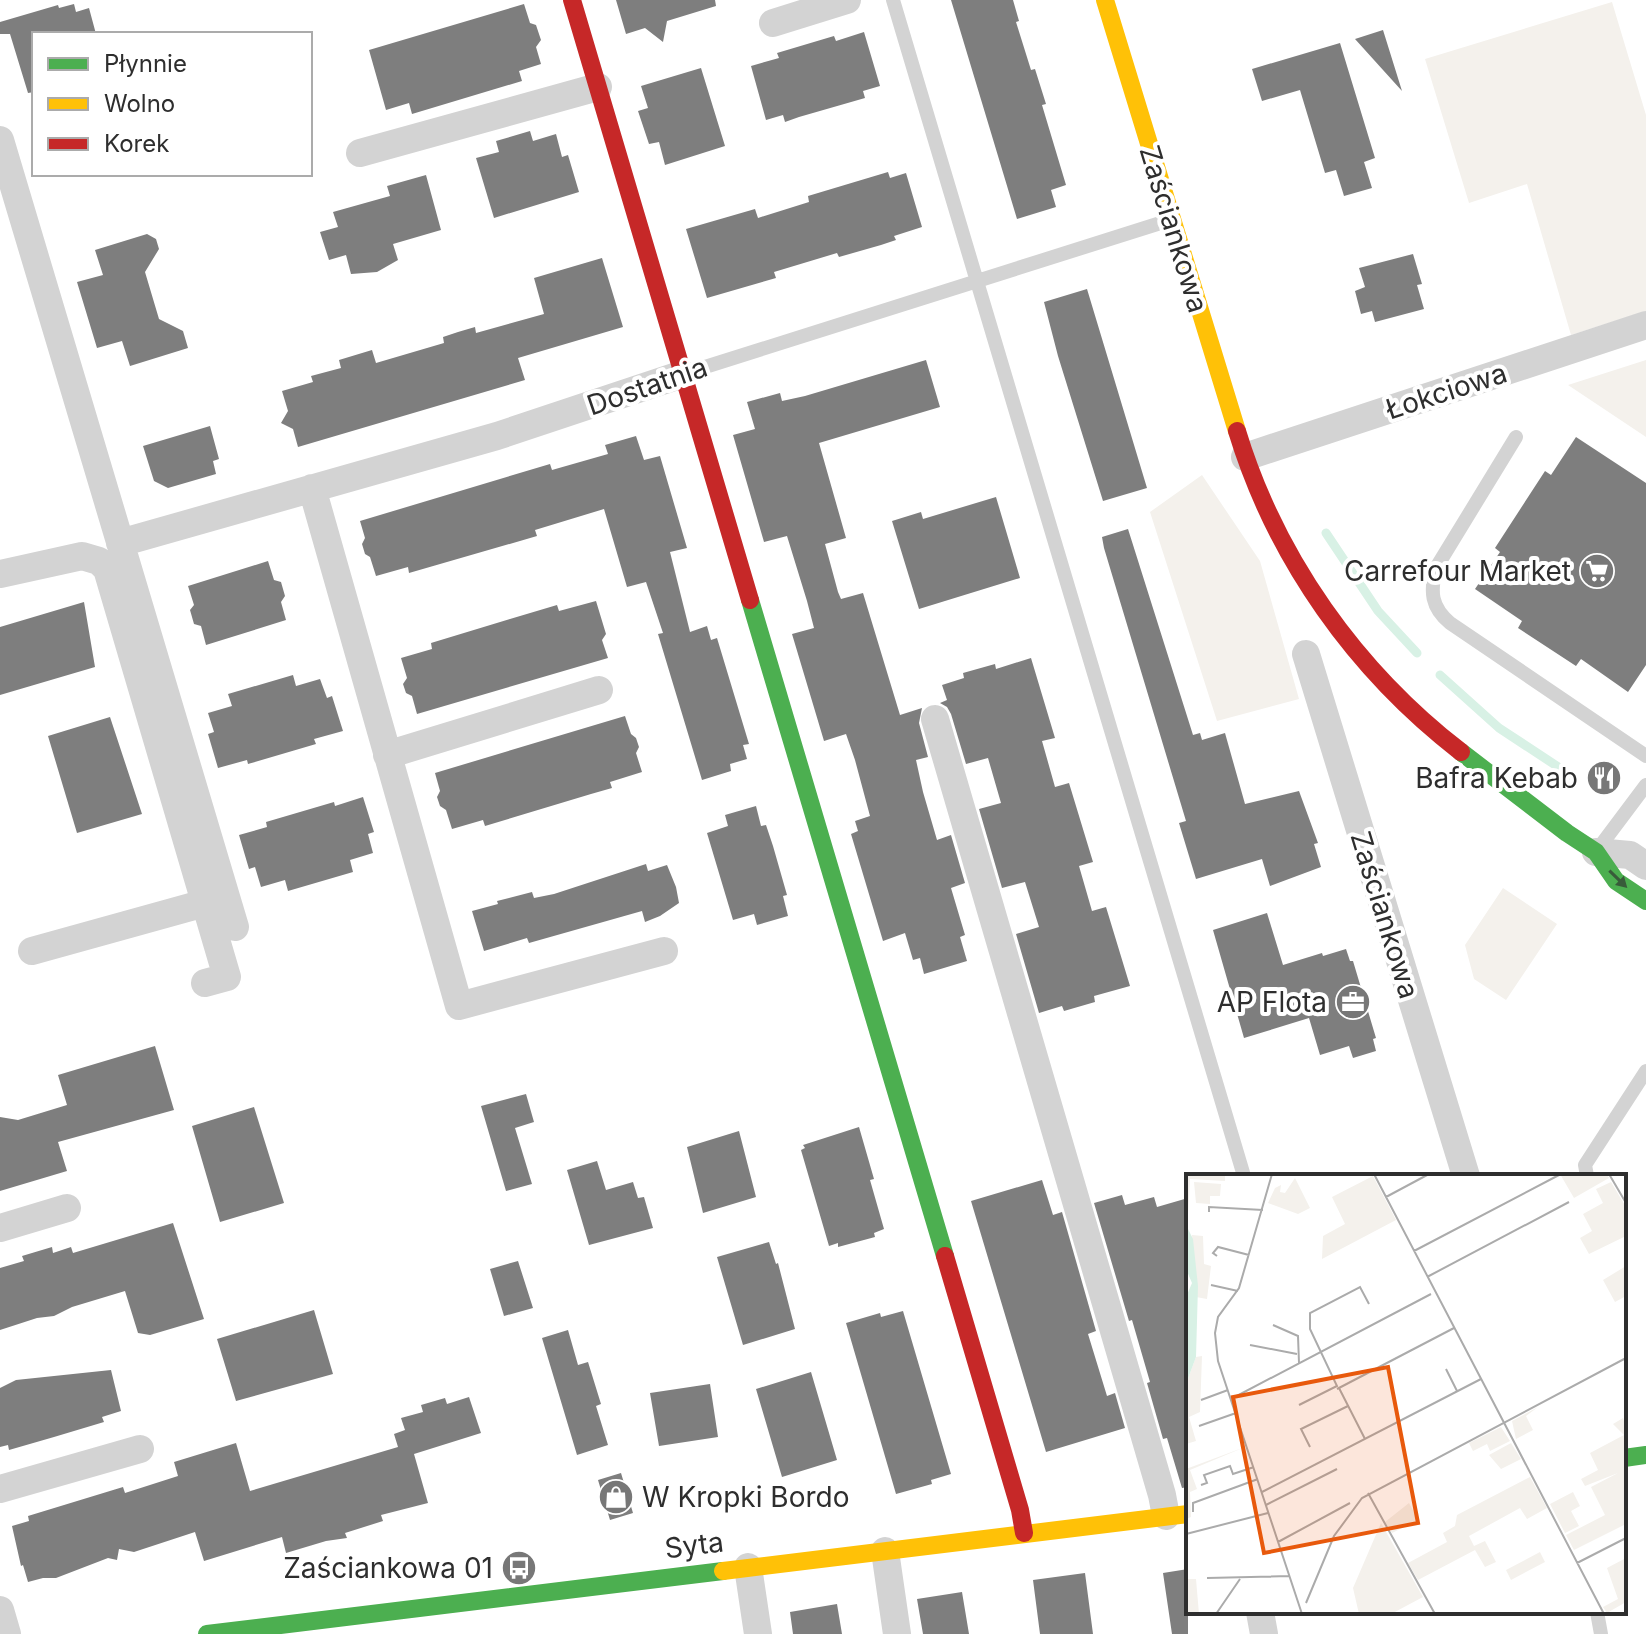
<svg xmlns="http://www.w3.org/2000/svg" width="1646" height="1634" viewBox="0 0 1646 1634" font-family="Inter,sans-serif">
	<rect width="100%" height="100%" fill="#fff"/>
	<path fill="#f4f1ec" d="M1612,2L1646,115V311L1571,335L1527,184L1469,203L1425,59Z
		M1646,360V437L1568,385Z
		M1202,475L1260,561L1299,699L1217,721L1150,512Z
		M1503,888L1557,924L1506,1000L1474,979L1465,945Z"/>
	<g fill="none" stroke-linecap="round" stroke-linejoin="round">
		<path stroke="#d8f1e5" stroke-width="9" d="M1326,533L1378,611L1417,653
			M1440,675L1499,728L1572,776"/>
	</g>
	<path fill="#7e7e7e" d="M616,0H715L716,6L667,21L663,42L645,28L626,34Z
		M951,0H1013L1019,21L1016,22L1031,70L1035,69L1046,104L1042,105L1066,185L1051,190L1056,207L1017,219Z
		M74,4L76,12L89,8L96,34H34V92L28,93L10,34H0V22L58,5L59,8Z
		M524,4L530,23L536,25L541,40L536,47L541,64L519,71L522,81L412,114L409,103L386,110L369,50Z
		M1383,30L1402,91L1355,39Z
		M864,32L880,86L863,91L865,98L799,117L785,122L783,115L766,120L751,66L779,58L777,53L834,36L836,41Z
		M1340,43L1375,158L1364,162L1372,188L1344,196L1336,170L1325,173L1300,90L1262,101L1252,69Z
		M701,68L725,146L665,165L659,142L649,144L638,111L648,108L641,86Z
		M530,131L533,141L556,134L562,157L568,155L579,192L494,218L476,158L499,152L496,141Z
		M888,172L890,178L906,173L922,227L894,236L896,240L881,245L839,257L837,253L774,272L776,278L707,298L686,229L755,209L758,218L809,202L808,196Z
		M426,175L441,230L393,244L398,260L377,272L351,274L346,255L329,260L320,232L338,227L333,212L390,196L387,186Z
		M147,234L156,239L159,249L145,272L159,319L183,331L188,348L130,366L122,341L97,348L77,282L103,275L95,250Z
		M1413,254L1422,284L1417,285L1424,309L1375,322L1372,311L1361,314L1355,291L1365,287L1359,268Z
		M602,258L623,327L518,358L525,380L298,447L293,429L281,423L288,411L282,391L313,382L311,376L341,368L339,360L372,350L376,363L444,343L443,337L458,332L475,327L476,333L544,314L534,278Z
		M1087,289L1147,488L1103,501L1058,356L1044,302Z
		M926,360L940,407L819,443L846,538L825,544L838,592L841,599L863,593L900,715L922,708L919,723L928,757L916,760L923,792L937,840L951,835L965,883L951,888L965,935L960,937L967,961L924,974L920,958L913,960L905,933L883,941L851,834L858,831L855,821L870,816L855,760L846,734L824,741L792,634L814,628L807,601L787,536L764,542L733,435L755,429L747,402L780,393L782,401L805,396Z
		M210,426L219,459L213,461L216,474L168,488L154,481L143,446Z
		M636,436L644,460L660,456L687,548L670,552L690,632L707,626L711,640L717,638L749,744L743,745L747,759L730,764L731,771L702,780L658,634L663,633L646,582L627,587L604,509L535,530L537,536L409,573L408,567L376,576L370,557L365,554L362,544L365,538L360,521L550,464L552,470L608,454L605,445Z
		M1576,437L1646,483V665L1628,692L1581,659L1576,666L1518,628L1522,621L1475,589L1500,552L1495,548L1545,471L1551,475Z
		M996,497L1020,578L919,609L892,521L921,512L923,519Z
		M1128,529L1193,735L1200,733L1202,740L1225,733L1245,804L1299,791L1318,843L1314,844L1321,867L1270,886L1262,859L1196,879L1179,823L1186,821L1104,548L1102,537Z
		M268,561L274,580L281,582L285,596L281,602L286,620L206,645L201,626L194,624L190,610L194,605L188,586Z
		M596,601L606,634L602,640L608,658L417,714L412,696L406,693L403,684L407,678L401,658L432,649L431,643L510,619L557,605L559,611Z
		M84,602L95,667L0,695V627Z
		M1031,658L1055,738L1042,741L1055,787L1069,783L1093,862L1079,866L1092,911L1106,907L1130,986L1094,996L1095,1002L1064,1011L1062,1006L1039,1013L1016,934L1039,927L1025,882L1002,888L979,809L1001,803L988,758L966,764L951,714L947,707L940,703L947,700L942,685L964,678L963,673L995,664L996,669Z
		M293,675L296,686L320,679L327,698L332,696L343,731L314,739L316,744L248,764L247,760L218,768L208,734L214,732L208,713L232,706L228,694Z
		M625,716L631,734L636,738L639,747L636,753L642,772L610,782L612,788L591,794L485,826L483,820L452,829L446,810L440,806L437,797L440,791L435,773Z
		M110,717L142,814L77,833L48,736Z
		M363,797L374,832L368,834L373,853L350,860L353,872L288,891L285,880L261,887L255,867L249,869L239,835L267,827L266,822L334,802L335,806Z
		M756,806L761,826L766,825L773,846L787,895L783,896L788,916L757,925L754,914L733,920L707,833L728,826L725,815Z
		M646,864L648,871L667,865L676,887L679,903L660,916L645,922L642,911L529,943L527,938L484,951L472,911L498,904L497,901L532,892L534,898L554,894Z
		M1267,913L1283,965L1322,953L1323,956L1346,949L1350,961H1353L1376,1038L1373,1039L1376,1051L1353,1058L1349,1046L1320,1055L1309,1018L1244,1038L1213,930Z
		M155,1046L174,1110L58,1142L67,1171L0,1191V1117L18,1120L67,1105L58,1075Z
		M526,1094L534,1122L515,1128L532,1184L506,1191L481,1106Z
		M254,1107L284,1203L220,1222L192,1126Z
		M859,1127L874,1179L870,1180L884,1229L874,1233L875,1237L838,1247V1243L829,1246L801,1150L805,1148L803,1145Z
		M739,1131L756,1197L703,1213L687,1147Z
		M597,1161L606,1190L633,1182L638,1198L644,1197L653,1228L589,1245L567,1170Z
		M1042,1180L1053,1215L1062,1212L1096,1331L1088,1334L1107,1396L1115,1393L1125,1428L1046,1452L971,1201Z
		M1122,1195L1125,1205L1154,1197L1157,1207L1188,1198V1487L1182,1488L1167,1438L1163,1439L1147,1383L1150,1382L1132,1320L1129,1321L1094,1203Z
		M173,1223L204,1319L150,1335L138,1333L125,1291L72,1307L54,1316L37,1318L0,1330V1268L24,1261L22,1256L52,1247L53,1253L71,1247L73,1253Z
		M769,1242L776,1264L778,1263L795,1329L743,1345L717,1257Z
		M518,1261L533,1308L504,1316L490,1269Z
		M314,1310L333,1374L236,1401L217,1339Z
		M903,1311L951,1474L931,1480L932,1484L896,1494L846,1323L880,1313L881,1317Z
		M568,1330L578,1365L588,1362L601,1404L596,1406L608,1445L577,1455L542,1338Z
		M111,1370L121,1411L102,1417L104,1422L54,1437L9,1450L8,1445L0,1447V1388L16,1380Z
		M811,1372L837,1460L782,1477L756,1389Z
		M710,1384L718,1437L659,1446L650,1393Z
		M469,1397L481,1433L414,1454L428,1503L381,1515L383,1521L345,1533L347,1538L326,1541L286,1553L282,1537L204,1561L195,1532L134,1552L119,1549L117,1560L108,1558L56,1578H43L28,1582L23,1565L21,1566L12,1526L29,1521L28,1516L123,1487L125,1493L178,1476L174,1462L236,1443L250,1491L398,1447L394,1434L405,1430L401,1418L423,1412L421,1405L445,1398L447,1404Z
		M621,1473L633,1513L610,1520L598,1480Z
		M1188,1569V1634H1172L1163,1573Z
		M1085,1573L1093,1634H1040L1033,1580Z
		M962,1592L969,1634H923L917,1599Z
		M837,1604L842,1634H793L790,1612Z"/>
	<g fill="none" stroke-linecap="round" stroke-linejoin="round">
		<path stroke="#d3d3d3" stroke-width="14" d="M893,0L1244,1176
			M686,373L1170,220
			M1516,437L1436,568C1430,592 1431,607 1450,623L1646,756
			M1598,849L1646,785
			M1587,1176L1585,1165L1646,1071
			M1597,1612L1601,1634"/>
		<path stroke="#d3d3d3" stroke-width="28" d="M773,23L847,0
			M0,140L235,927
			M360,153L598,87
			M1245,457L1646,325
			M312,488L459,1006L664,951
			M120,543L497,436L683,374
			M0,574L82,556L99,561L107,569L227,977L205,983
			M1306,654L1466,1176
			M935,719L1162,1495L1166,1516
			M387,755L599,690
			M1596,852L1630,855L1646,866
			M32,951L205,903
			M0,1228L67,1208
			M0,1489L140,1449
			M885,1551L897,1634
			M748,1567L758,1634
			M0,1610L7,1634
			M1260,1612L1264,1634"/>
		<path stroke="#4caf50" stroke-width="18" d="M750,600L945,1256
			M1461,752L1567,833L1596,852L1616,881L1646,901
			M1624,1458L1646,1455
			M207,1634L723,1571"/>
		<path stroke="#ffc107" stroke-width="18" d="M1105,0L1237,431
			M723,1571L1188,1514"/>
		<path stroke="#c62828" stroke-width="18" d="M572,0L750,600
			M1237,431C1276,559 1356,671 1461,752
			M945,1256L1020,1510L1024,1533"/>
	</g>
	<defs><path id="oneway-solid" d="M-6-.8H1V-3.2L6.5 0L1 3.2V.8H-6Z" transform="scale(2)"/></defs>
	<use fill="#385b3a" href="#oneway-solid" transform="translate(1618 879) rotate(44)"/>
	<defs>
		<g id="supermarket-disc" transform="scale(1.8)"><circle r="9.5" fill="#777" stroke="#fff"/><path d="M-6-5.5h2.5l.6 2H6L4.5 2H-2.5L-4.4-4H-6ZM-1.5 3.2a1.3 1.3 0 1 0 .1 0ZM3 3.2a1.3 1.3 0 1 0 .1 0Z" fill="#fff"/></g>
		<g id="restaurant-disc" transform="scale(1.8)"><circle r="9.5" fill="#777" stroke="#fff"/><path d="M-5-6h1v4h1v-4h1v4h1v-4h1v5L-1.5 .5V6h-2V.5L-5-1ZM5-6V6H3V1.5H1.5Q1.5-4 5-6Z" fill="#fff"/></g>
		<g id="office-disc" transform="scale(1.8)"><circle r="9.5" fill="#777" stroke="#fff"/><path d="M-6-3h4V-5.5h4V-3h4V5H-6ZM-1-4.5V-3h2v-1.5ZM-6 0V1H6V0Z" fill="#fff"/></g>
		<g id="shop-disc" transform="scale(1.8)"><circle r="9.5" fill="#777" stroke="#fff"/><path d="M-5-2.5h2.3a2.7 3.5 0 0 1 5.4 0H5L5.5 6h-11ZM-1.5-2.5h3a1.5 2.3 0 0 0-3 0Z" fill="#fff"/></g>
		<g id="bus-disc" transform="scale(1.8)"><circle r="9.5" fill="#777" stroke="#fff"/><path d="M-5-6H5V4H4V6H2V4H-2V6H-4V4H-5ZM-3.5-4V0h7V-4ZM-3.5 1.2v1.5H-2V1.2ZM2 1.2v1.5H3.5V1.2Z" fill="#fff"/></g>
	</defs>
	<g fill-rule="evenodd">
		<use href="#supermarket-disc" x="1597" y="571"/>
		<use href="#restaurant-disc" x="1604" y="778"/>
		<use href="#office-disc" x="1353" y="1002"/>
		<use href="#shop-disc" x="616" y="1497"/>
		<use href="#bus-disc" x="519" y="1568"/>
	</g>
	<g text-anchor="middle" stroke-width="8" stroke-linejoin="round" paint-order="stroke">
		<g font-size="28" fill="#2e2e2e" stroke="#fff">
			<text transform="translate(1174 229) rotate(73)" y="10">Zaściankowa</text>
			<text transform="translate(647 386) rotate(-19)" y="10">Dostatnia</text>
			<text transform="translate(1446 391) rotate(-18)" y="10">Łokciowa</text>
			<text transform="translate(1385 915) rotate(73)" y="10">Zaściankowa</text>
			<text transform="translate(694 1545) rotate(-7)" y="10">Syta</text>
		</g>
		<g font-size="28" fill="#2e2e2e" stroke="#fff" text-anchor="end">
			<text x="1571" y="581">Carrefour Market</text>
			<text x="1578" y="788">Bafra Kebab</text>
			<text x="1327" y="1012">AP Flota</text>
			<text x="642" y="1507" text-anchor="start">W Kropki Bordo</text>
			<text x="493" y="1578">Zaściankowa 01</text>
		</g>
	</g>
	<g transform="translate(1186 1174)">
		<rect width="440" height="440" fill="#fff"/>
		<path d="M0,0H39V7L4,5L2,41ZM374,0H421L423,4L388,24ZM187,2L210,46L136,85L137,62L159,50L146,23ZM109,4L124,34L112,40L82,29L89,14L95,11L94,18L99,19ZM8,8L35,10L34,22H24V30L10,29ZM425,8L440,33V62L403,80L394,64L406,57L397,40L417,29L410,15ZM6,61L17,62L18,90L25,92L21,125L10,123ZM440,92V122L429,128L417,106ZM16,182L14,238L3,243L10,267L0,270V210L10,183ZM352,233L340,242L347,256L330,265L326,247ZM437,244L440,253V350L388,376L380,361L419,341L405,313L432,299L399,312L395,305L412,296L404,279L438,261L427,250ZM315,253L324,267L304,277L301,270L287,277L283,269ZM325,269L335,285L315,295L303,281ZM59,273L4,296L11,315L4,318L5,343L0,345V295ZM344,303L361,334L341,345L334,334L283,362L288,372L299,367L310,388L299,393L289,376L232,406L222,389L261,368L257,359L269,352L271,341ZM387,318L394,332L385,337L393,352L379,359L364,330ZM223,329L232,346L206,359L199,348ZM195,349L237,423L205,440H173L167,414ZM354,378L359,388L325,406L320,396ZM440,384V428L421,439L417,433L432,425L421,394ZM0,405H10L13,440H0Z" fill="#f4f1ec"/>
		<path d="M0,51L7,65L12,112L10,183L0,210V123L6,109L0,95Z" fill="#d8f1e5"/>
		<path fill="none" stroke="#ababab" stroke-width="2" d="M86,0L53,114L32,143L29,159L32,187L116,440M188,0L418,440M423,0L440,29M200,23L243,0M23,38V33L77,36M228,77L373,1M31,82L27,79L32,73L63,81M241,103L383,28M25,111L52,117M87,151L112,162L113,189M64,171L111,180M260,195L271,217M153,214L179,265M151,215L268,154M45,225L245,120M15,226L42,216M113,231L151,212L124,155V139L174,113L183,130M13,252L50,239M124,273L115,255L162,232M15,311L21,309L18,301L44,292L47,300L68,293M76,318L295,205M182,319L249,440M80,331L151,295M7,338V329L72,305M0,360L82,339M92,368L164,329M391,389L440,364M21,404L104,402M120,429L148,362L176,324L440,184M30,440L54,405"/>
		<path fill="#e8590c" fill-opacity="0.15" stroke="#e8590c" stroke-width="4" d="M202,193L232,349L78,379L47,223Z"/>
		<rect width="440" height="440" fill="none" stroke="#2e2e2e" stroke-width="4"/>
	</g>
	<rect x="32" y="32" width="280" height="144" fill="#ffffff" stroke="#ababab" stroke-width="2"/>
	<rect x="48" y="58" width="40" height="12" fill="#4caf50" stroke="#ababab" stroke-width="2"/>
	<text x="104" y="72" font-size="24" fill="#2e2e2e">Płynnie</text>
	<rect x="48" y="98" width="40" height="12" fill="#ffc107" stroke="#ababab" stroke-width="2"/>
	<text x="104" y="112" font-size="24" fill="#2e2e2e">Wolno</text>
	<rect x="48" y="138" width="40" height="12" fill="#c62828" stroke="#ababab" stroke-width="2"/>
	<text x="104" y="152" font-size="24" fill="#2e2e2e">Korek</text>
</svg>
